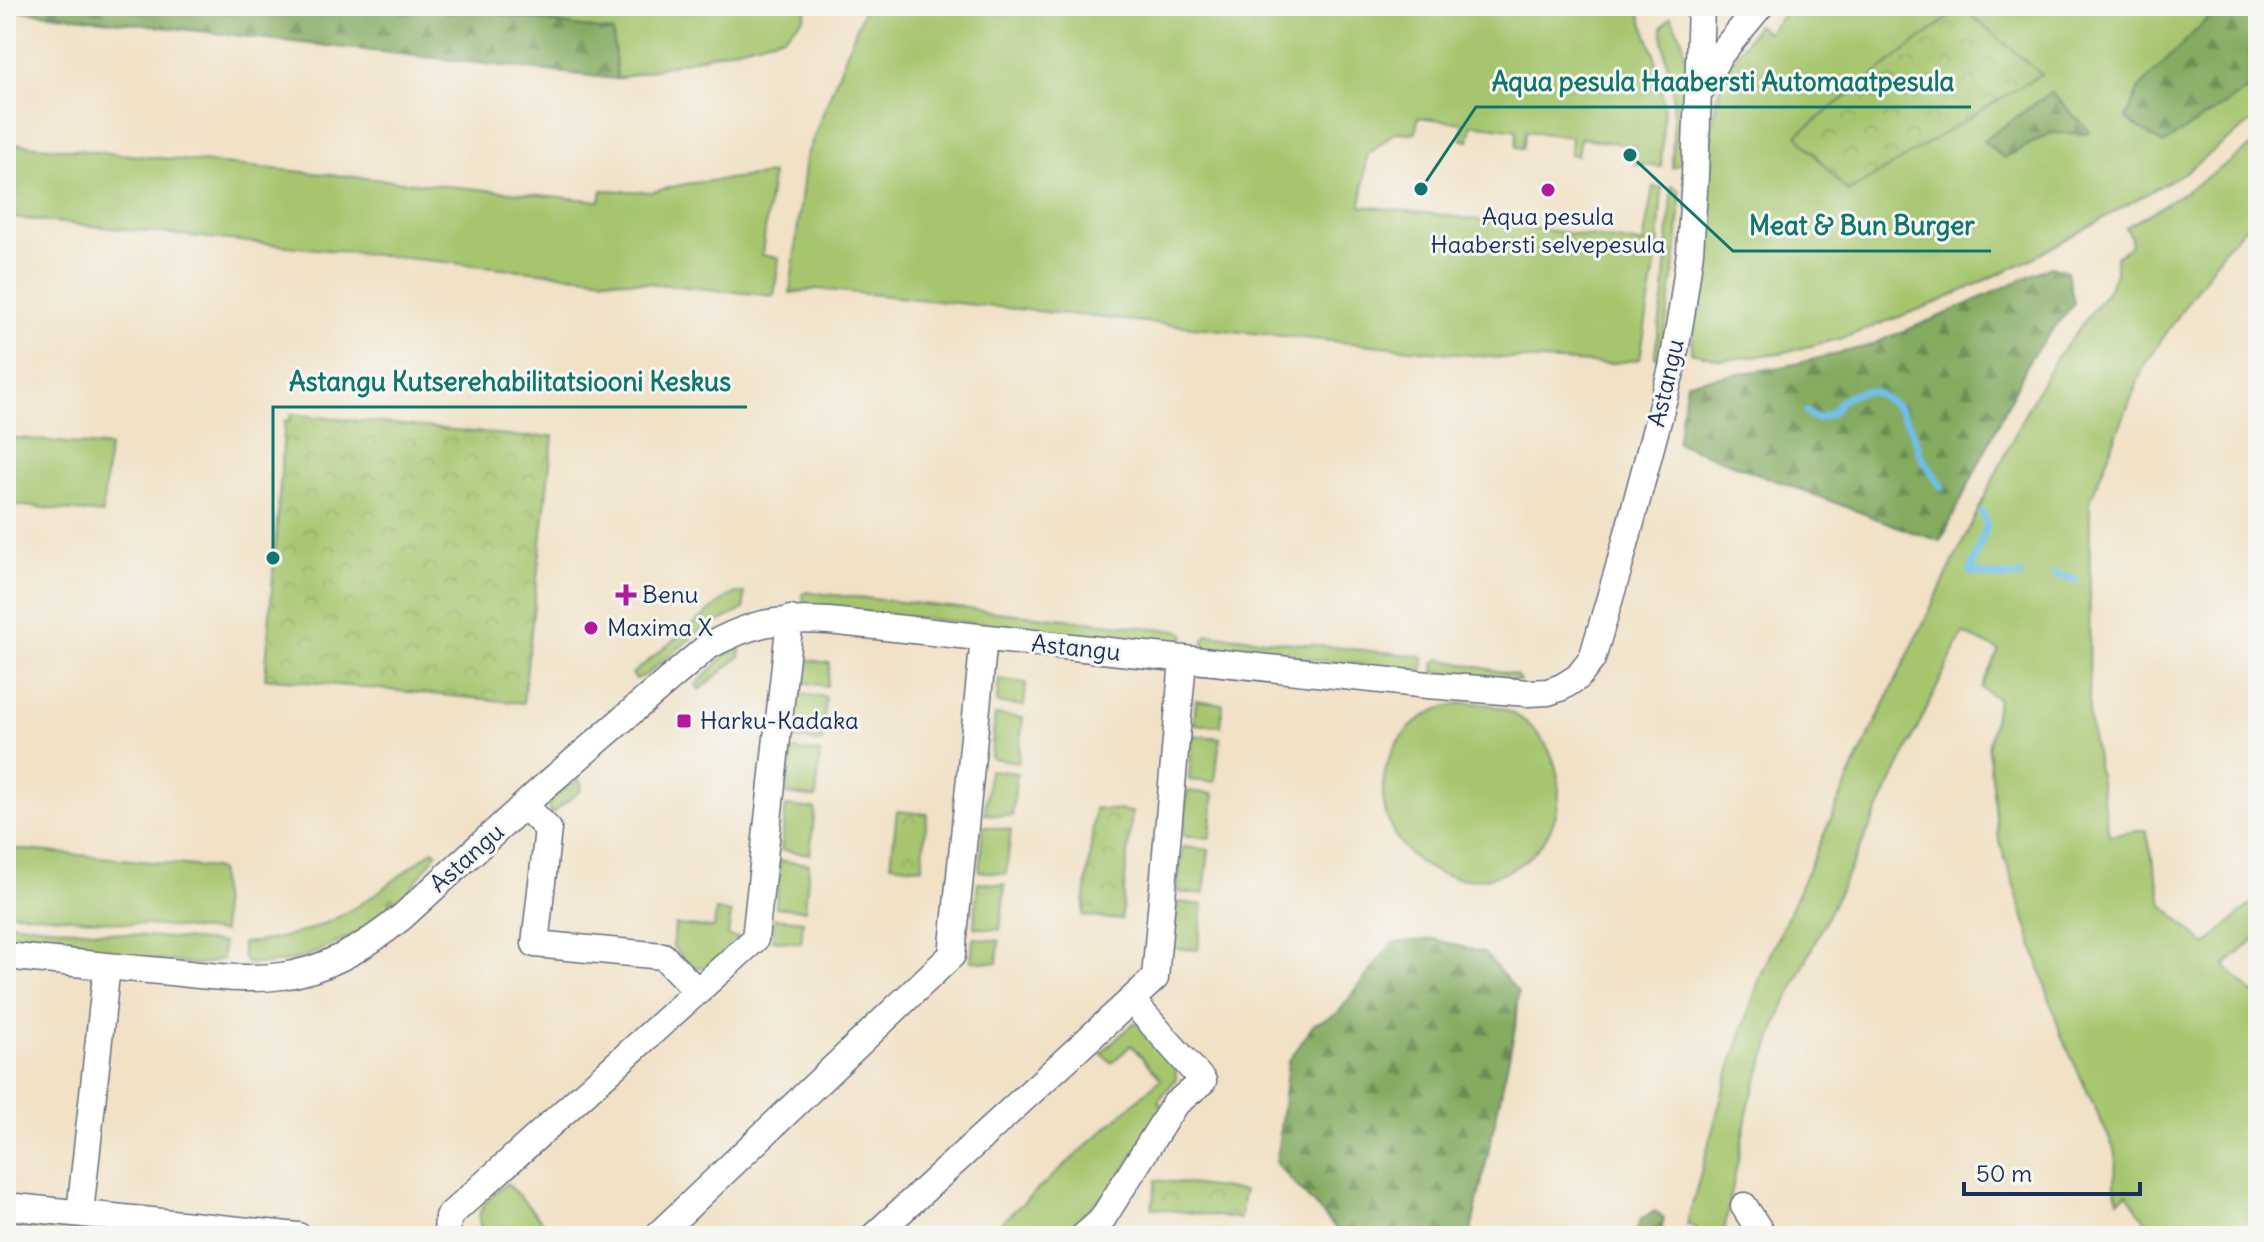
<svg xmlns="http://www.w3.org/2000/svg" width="2264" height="1242" viewBox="0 0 2264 1242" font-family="Delius,sans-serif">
	<defs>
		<pattern id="forest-firs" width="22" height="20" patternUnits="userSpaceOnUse" patternTransform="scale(2)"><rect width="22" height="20" fill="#84ab61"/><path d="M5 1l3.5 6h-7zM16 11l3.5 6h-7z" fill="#6b8c53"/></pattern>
		<pattern id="park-crowns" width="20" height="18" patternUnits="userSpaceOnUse" patternTransform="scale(2)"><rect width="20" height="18" fill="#a6c66e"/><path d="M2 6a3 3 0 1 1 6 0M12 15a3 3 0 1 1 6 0" fill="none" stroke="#8eaa62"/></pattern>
	</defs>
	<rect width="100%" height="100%" fill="#f6f6f2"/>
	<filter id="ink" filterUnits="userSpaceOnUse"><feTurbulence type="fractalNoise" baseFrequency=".0125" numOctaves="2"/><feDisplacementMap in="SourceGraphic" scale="16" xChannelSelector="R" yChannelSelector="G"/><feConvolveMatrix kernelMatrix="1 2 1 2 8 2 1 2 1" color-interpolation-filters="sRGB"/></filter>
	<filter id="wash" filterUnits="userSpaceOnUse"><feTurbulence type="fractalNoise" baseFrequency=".006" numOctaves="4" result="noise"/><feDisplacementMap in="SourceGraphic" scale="32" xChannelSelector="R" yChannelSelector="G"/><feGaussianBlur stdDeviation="1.8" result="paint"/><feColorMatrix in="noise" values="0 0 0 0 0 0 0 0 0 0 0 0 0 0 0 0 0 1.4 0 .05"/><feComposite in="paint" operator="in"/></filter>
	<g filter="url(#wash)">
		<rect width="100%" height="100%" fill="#f1e1c5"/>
		<path fill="#a6c66e" stroke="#607a66" stroke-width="2" d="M447,6H808L804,18L784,36L617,79L613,32Z
			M865,6H1637L1656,60L1664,107L1661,167L1635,164L1636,146L1580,138L1577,156L1570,154L1571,137L1526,131L1523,148L1516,147L1517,130L1472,124L1469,141L1462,140L1463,123L1418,117L1416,133L1395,132L1367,156L1361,206L1435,214L1643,244L1653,187L1662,188L1658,247L1640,359L1608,364L1489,357L818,289L790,293L806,157Z
			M1801,6H2258V117L2187,171L2033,258L1941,301L1843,338L1781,353L1722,360L1691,352L1705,241L1712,126L1717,96L1731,63L1757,25L1767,33L1784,14Z
			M1671,17L1683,41L1686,61L1683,159L1680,164L1672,168C1672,144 1675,120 1673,97C1671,73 1662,50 1662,27Z
			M2258,141V215L2225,248L2145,364L2090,501L2089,717L2109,835L2146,830L2163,905L2206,945L2255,900L2258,903V936L2225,966L2258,998V1236H2156L2127,1194L2118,1200L2115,1187L2116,1153L2061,1035L1998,835L1988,748L1998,699L1981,688L1999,650L1963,633L1780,1015L1749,1104L1723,1236H1694L1696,1228L1687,1224L1724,1088L1760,977L1855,765L2027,409L2055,360L2108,290L2116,273V256L2130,247L2131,238L2126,227C2172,201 2216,173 2258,141Z
			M6,143L600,201L602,190L652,192L685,184L772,174L762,255L779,258L774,296L6,217Z
			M1672,186L1679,190C1682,203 1679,219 1678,234C1675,276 1667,317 1660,359L1655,357V353L1664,294Z
			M6,437L109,447L102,514L6,504Z
			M806,592L1180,631L1185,635L1180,645L804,606L803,594Z
			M737,593H744V609L700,631L646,675L636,679L632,674L727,597Z
			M1208,634L1421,656L1424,658L1423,671L1205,648L1204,639Z
			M740,648V656L700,690L696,685L726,654Z
			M801,659L830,663L827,686L798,682Z
			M1440,659L1516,675L1520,681L1434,672L1435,662Z
			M999,679L1026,683L1024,706L997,703Z
			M797,694L826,697L822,742L793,739Z
			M1196,700L1223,704L1221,726L1194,724Z
			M1383 791a88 88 0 1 1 176 0a88 88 0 1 1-176 0Z
			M995,715L1023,718L1018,762L991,758Z
			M1192,735L1220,738L1215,782L1189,780Z
			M792,750L820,753L816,798L787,794Z
			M989,770L1017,773L1012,816L985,814Z
			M578,778L582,786L580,791L550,815L548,802Z
			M1187,791L1214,794L1210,838L1183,835Z
			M786,806L815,809L810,854L781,850Z
			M983,826L1011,830L1006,874L979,871Z
			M1182,847L1209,850L1204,894L1177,892Z
			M6,848L214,868L219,870L220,876L223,932L6,912Z
			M433,850L437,853L399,903L392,898L389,901L391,903C385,924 315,955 293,960C279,964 264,964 249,964C241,958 242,952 242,943C326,938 370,899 433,850Z
			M780,861L809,864L805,910L776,907Z
			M978,882L1005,885L1000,930L974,927Z
			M1177,902L1203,905L1198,950L1173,948Z
			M716,910L731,913L728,936L743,939L706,967H694L685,963L673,946L675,925L714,928Z
			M774,918L803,921L801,943L772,940Z
			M6,923L223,943L222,959L201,965L6,943Z
			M973,938L999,941L997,963L971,961Z
			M1134,1023L1144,1026L1175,1061L1176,1079L1158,1101L1164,1109L1112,1188L1060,1236H986L1161,1079L1131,1045L1112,1063L1101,1053Z
			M507,1183L556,1236H487C466,1214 491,1196 507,1183Z
			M6,1222L86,1230L89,1236H30V1229L6,1227Z"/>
		<path fill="url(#forest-firs)" stroke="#506d60" stroke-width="2" d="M6,6H447L613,32L617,79L6,9Z
			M2220,6H2258V80L2244,92L2163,144L2126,119L2139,88Z
			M2051,92L2089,131L2088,134L2051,133L2004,158L1983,141Z
			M2051,266L2067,271L2074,303L2031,357L1941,541L1912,532L1677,443L1687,382L1787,366L1868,346L1950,312Z
			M1434,939L1484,953L1518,992L1515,1029L1470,1236H1343L1276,1164L1288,1062L1314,1024L1337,1014L1392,943Z
			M1655,1211L1664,1219L1660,1236H1633L1642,1218Z"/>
		<path fill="url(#park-crowns)" stroke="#607a66" stroke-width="2" d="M1962,7L2041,74L1848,192L1797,135Z
			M291,414L524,437L553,436L523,703L265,678L285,420L290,421Z
			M1095,808L1132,812L1121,920L1083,916Z
			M897,811L927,814L922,868L891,864Z
			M1156,1180L1244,1191L1240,1219L1152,1208Z"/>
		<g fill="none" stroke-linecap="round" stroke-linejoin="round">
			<path stroke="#70c0eb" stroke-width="7" d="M1807,412L1816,419L1832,413L1840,402L1850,395L1863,391L1877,393L1897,407L1912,429L1920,455L1942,487
				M1982,512L1987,525L1970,572L1998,577L2020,576
				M2055,574L2076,580"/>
		</g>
	</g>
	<g filter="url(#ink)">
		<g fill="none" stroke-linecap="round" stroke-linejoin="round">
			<g stroke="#666d82" stroke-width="29">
				<path id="minor" d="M1703,87L1718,57L1760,6
					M525,806L548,829L535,944L663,956L698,992
					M6,956C61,962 116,967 171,972C208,976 245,981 282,976C327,970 367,946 402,917L545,786L707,647C752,622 778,618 829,621L1428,685L1528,693L1548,692L1562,687L1578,677L1592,659L1619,567L1672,368L1682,310L1690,252L1695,176L1701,6
					M6,1206L298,1236
					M1744,1206L1763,1236
					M80,1213L107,966
					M447,1236L448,1217L755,939L790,619
					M657,1236L952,955L984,638
					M874,1236L1155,978L1183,660
					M1084,1236L1101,1221L1174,1105L1203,1081L1132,1001"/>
			</g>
			<use href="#minor" stroke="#fff" stroke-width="26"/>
		</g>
	</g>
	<g fill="#b5179e" stroke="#f6f6f2" stroke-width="3">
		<circle cx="1548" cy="190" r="8"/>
		<path d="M622 583h8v8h8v8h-8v8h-8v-8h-8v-8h8z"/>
		<circle cx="591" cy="628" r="8"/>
		<rect x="676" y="713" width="16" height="16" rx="4"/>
	</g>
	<g text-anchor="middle" stroke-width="6" stroke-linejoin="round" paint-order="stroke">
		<g font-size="24" fill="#1b2f5e" stroke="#f6f6f2" text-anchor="start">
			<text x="1548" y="225" text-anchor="middle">Aqua pesula<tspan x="1548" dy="28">Haabersti selvepesula</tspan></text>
			<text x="642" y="603">Benu</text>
			<text x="607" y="636">Maxima X</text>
			<text x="700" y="729">Harku-Kadaka</text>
		</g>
		<g font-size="24" fill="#1b2f5e" stroke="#f6f6f2">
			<text transform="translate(1666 383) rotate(-77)" y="8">Astangu</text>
			<text transform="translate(1076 648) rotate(6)" y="8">Astangu</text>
			<text transform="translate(467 858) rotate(-42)" y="8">Astangu</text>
		</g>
	</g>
	<path fill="none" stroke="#0f766e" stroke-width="3" d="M1421 189L1476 107H1971M1630 155L1733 251H1991M273 558L273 407H747"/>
	<g fill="#0f766e" stroke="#f6f6f2" stroke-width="3">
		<circle cx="1421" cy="189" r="8"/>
		<circle cx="1630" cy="155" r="8"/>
		<circle cx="273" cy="558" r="8"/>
	</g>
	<g font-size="26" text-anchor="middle" font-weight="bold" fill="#0f766e" stroke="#f6f6f2" stroke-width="6" stroke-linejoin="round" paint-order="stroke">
		<text x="1723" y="91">Aqua pesula Haabersti Automaatpesula</text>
		<text x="1862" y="235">Meat &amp; Bun Burger</text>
		<text x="510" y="391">Astangu Kutserehabilitatsiooni Keskus</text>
	</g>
	<rect width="2264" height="1242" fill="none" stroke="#f6f6f2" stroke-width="32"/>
	<path d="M1964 1182v12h176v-12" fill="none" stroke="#1b2f5e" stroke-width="4"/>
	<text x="1976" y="1182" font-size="24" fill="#1b2f5e" stroke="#f6f6f2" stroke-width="6" paint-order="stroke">50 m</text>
</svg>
